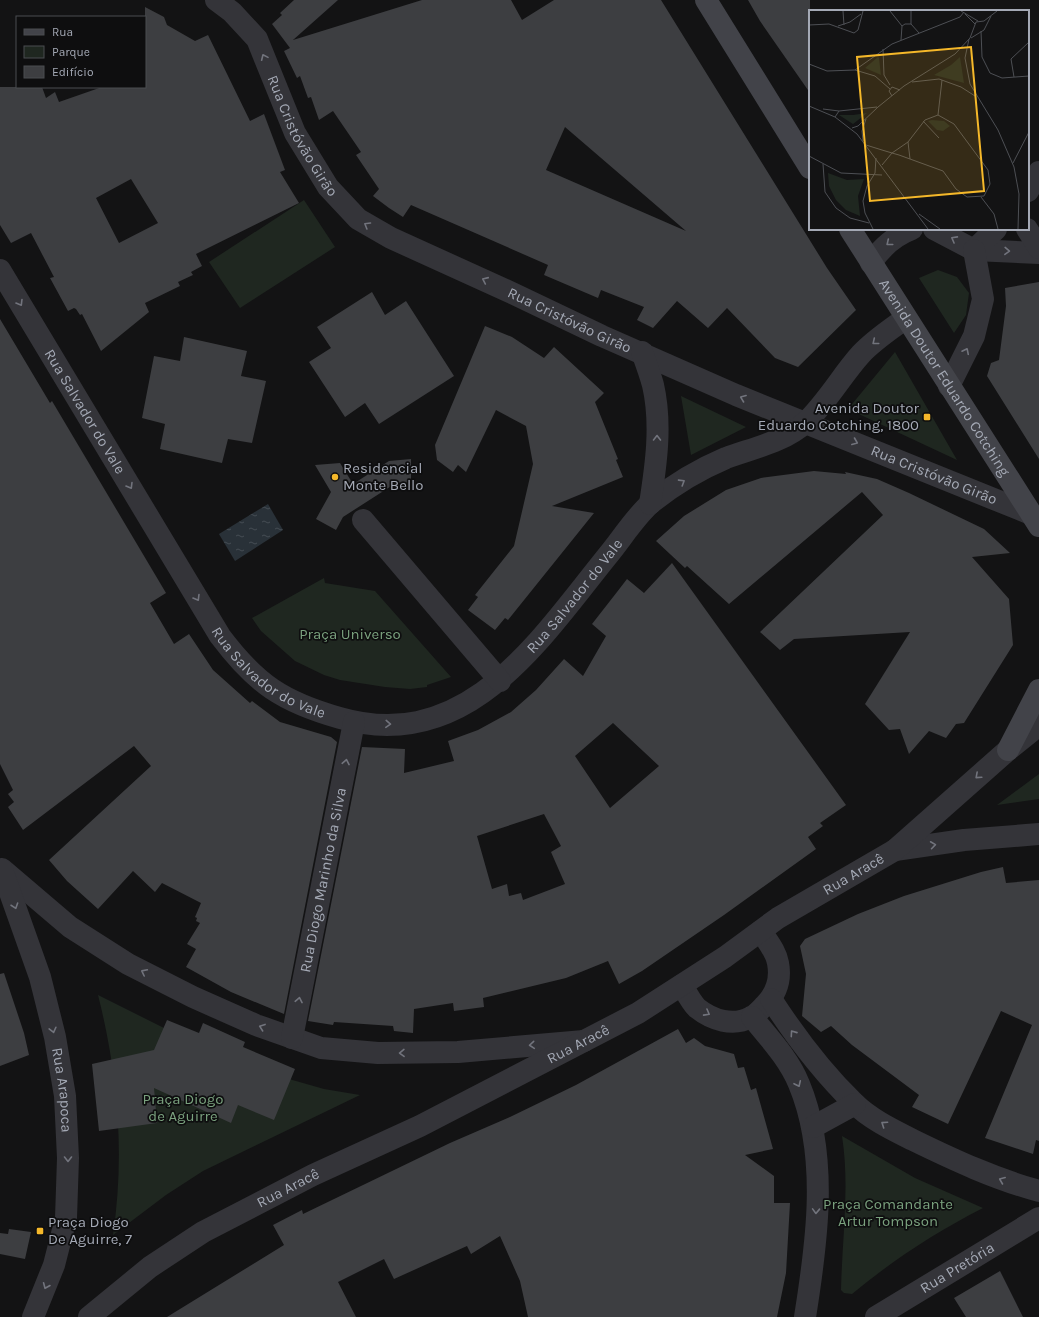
<svg xmlns="http://www.w3.org/2000/svg" width="1039" height="1317" viewBox="0 0 1039 1317" font-family="Karla,sans-serif">
	<defs>
		<pattern id="water-ripples" width="26" height="14" patternUnits="userSpaceOnUse"><rect width="26" height="14" fill="#293138"/><path d="M2 4q2-2 4 0t4 0M15 11q2-2 4 0t4 0" fill="none" stroke="#454c53"/></pattern>
	</defs>
	<rect width="100%" height="100%" fill="#131314"/>
	<path fill="#1f2720" d="M304,200L335,247L240,308L209,262Z
		M938,270L957,277L969,293L966,315L954,333L919,278Z
		M895,352L957,460L848,409Z
		M681,396L746,427L691,455Z
		M324,578L325,583L375,591L451,677L427,685V687L410,689L385,687L340,680L324,675L295,661L261,631L252,618Z
		M1039,774V799L997,805Z
		M98,995L166,1029L289,1079L324,1089L360,1095L203,1171L166,1195L113,1235C125,1154 118,1074 98,995Z
		M842,1136L915,1178L983,1208C936,1232 893,1260 852,1294L844,1293L841,1290C842,1239 850,1187 842,1136Z"/>
	<path fill="url(#water-ripples)" d="M268,504L283,530L235,561L219,534Z"/>
	<path fill="#3d3e41" fill-rule="evenodd" d="M294,0H338L293,40L422,0H511L522,20L554,0H661L827,268L856,310L798,367L775,358L727,308L708,328L677,301L653,328L637,320L644,307L601,290L598,298L544,275L548,265L411,205L403,217L389,208L373,196L379,189L356,155L361,152L333,111L319,120L311,97L308,98L300,76L297,78L284,51L290,48L272,24L282,15L280,13ZM565,127L686,231L546,170Z
		M748,0H810V93L760,21Z
		M145,7L164,17L167,25L195,41L208,35L250,121L264,114L285,170L280,172L299,203L196,254L202,266L191,272L193,275L178,282L180,286L145,303L149,312L101,351L82,314L80,315L76,309L74,308L68,311L50,278L54,277L31,233L11,243L0,225V87H42L46,98L55,92L59,102L102,87H145ZM131,179L158,223L119,243L96,198Z
		M1039,282V459L987,376L991,363L999,360L1006,306L1005,288Z
		M372,292L385,315L406,301L454,376L379,424L365,403L345,417L309,362L331,348L317,327Z
		M0,319L50,403L52,401L166,593L150,603L174,644L189,634L213,670L250,703L252,701L280,722L331,737L337,742L284,1014L231,992L186,967L196,949L187,944L200,923L196,921L197,918L195,917L201,903L162,883L155,892L133,871L98,909L67,881L49,860L151,766L134,746L23,830L8,807L14,802L8,794L13,790L0,764Z
		M485,326L512,337L544,358L554,347L604,393L595,402L618,459L616,460L623,477L552,506L594,513L508,620L505,618L495,630L468,610L478,597L475,595L514,546L533,464L526,426L496,410L466,472L458,465L453,472L437,460L435,445Z
		M184,337L247,351L241,376L266,381L252,443L228,439L222,463L160,449L165,424L142,418L154,356L180,361Z
		M411,459V483H396L343,517L336,530L316,519L331,492L315,465L340,463L353,484L389,461Z
		M814,471L846,474L845,472L877,479L909,493L984,529L1010,553L972,557L1009,599L1013,645L964,723L956,724L946,738L929,731L909,754L900,729L889,730L865,704L910,632L794,639L780,650L760,632L883,515L862,492L729,604L687,566L685,568L656,541L684,516L726,490L761,478Z
		M672,563L846,805L820,823L823,826L808,837L816,849L724,915L642,971L619,984L608,961L566,978L483,998L484,1007L454,1011L453,1003L414,1009L413,1033L394,1031L393,1026L334,1022L333,1025L308,1021L362,747L405,749L404,773L454,761L448,741L478,730L511,712L536,690L564,659L583,676L606,636L592,624L617,592L627,579L644,593ZM613,723L659,766L610,808L575,756ZM544,814L561,846L551,852L565,884L523,900L521,893L509,896L507,884L492,889L477,836Z
		M1003,867L1006,883L1039,880V1141L1036,1140L1033,1154L985,1138L1032,1025L1001,1011L948,1124L912,1107L919,1095L852,1045L831,1026L821,1032L802,1016L806,974L800,946L805,939L858,914L904,896L981,872Z
		M4,973L24,1033L29,1055L0,1066V974Z
		M167,1020L199,1033L203,1023L245,1042L243,1047L295,1069L274,1120L238,1105L231,1123L154,1088L157,1123L99,1131L92,1064L154,1050Z
		M678,1029L686,1043L694,1038L705,1046L734,1054L738,1068L744,1067L751,1090L756,1088L773,1149L745,1155L774,1176V1203H790L786,1273L777,1317H528L520,1281L500,1236L471,1254L467,1246L394,1279L384,1259L338,1282L356,1317H167L284,1245L273,1225L302,1210L303,1214L450,1143L510,1117L576,1085Z
		M9,1229L31,1232L25,1259L0,1254V1233L8,1234Z
		M1000,1271L1023,1317H966L954,1298Z"/>
	<g fill="none" stroke-linecap="round" stroke-linejoin="round">
		<g stroke="#343439" stroke-width="22">
			<path id="s1" d="M216,0L232,12L257,39L295,133L328,187L358,219L391,238L512,293L602,336L736,395L1031,514"/>
			<path d="M1028,191L1039,172"/>
			<path d="M934,229L974,250L1039,253"/>
			<path d="M1027,229L1039,248"/>
			<path d="M974,250L996,229"/>
			<path d="M871,263C881,248 896,235 912,229"/>
			<path id="s2" d="M0,270L220,636C256,684 283,702 340,718C468,755 540,639 609,554C622,538 636,516 651,503C673,485 700,469 726,458C753,448 784,442 806,422C827,402 842,375 861,354C874,340 891,329 906,318"/>
			<path d="M642,352C646,363 650,374 653,385C662,424 656,465 650,504"/>
			<path d="M949,386L974,336L983,299L974,250"/>
			<path d="M363,520L500,681"/>
			<path d="M2,869L70,927L128,964L193,997L256,1025L321,1048L378,1053L458,1052L584,1041"/>
			<path id="s3" d="M2,870L40,977L55,1037L65,1096L68,1158L66,1218L54,1265L33,1317"/>
			<path d="M682,985C686,992 691,1002 697,1008C712,1020 733,1027 751,1017C756,1015 761,1009 765,1005C777,993 781,979 778,963C776,951 767,941 761,931"/>
			<path d="M771,999C795,1036 822,1072 854,1103C870,1119 893,1130 913,1140C954,1160 995,1179 1039,1191"/>
			<path d="M752,1017C769,1038 789,1059 799,1084C829,1156 817,1242 805,1317"/>
			<path id="s4" d="M292,1038L354,722"/>
			<path d="M813,1127L855,1104"/>
			<path id="s5" d="M876,1317L1039,1218"/>
		</g>
		<g stroke="#343439" stroke-width="22">
			<path d="M895,850L964,840L1039,834"/>
			<path id="s6" d="M89,1317L150,1267L203,1232L313,1175L420,1126L638,1013L725,957L778,918L895,850L1008,750L1039,725"/>
		</g>
		<g stroke="#424349" stroke-width="22">
			<path d="M706,0L810,168"/>
			<path id="s7" d="M850,229L1039,526"/>
			<path d="M1008,750L1039,690"/>
		</g>
	</g>
	<defs><path id="oneway-chevron" d="M-2-3.5L2.5 0L-2 3.5" fill="none" stroke-width="1.6" stroke-linecap="round" stroke-linejoin="round"/></defs>
	<g stroke="#72747d">
		<use href="#oneway-chevron" transform="translate(264 57) rotate(-114)"/>
		<use href="#oneway-chevron" transform="translate(367 225) rotate(-149)"/>
		<use href="#oneway-chevron" transform="translate(954 239) rotate(-151)"/>
		<use href="#oneway-chevron" transform="translate(889 243) rotate(141)"/>
		<use href="#oneway-chevron" transform="translate(1007 251) rotate(2)"/>
		<use href="#oneway-chevron" transform="translate(485 280) rotate(-156)"/>
		<use href="#oneway-chevron" transform="translate(20 303) rotate(59)"/>
		<use href="#oneway-chevron" transform="translate(875 342) rotate(141)"/>
		<use href="#oneway-chevron" transform="translate(966 351) rotate(-64)"/>
		<use href="#oneway-chevron" transform="translate(743 398) rotate(-159)"/>
		<use href="#oneway-chevron" transform="translate(657 438) rotate(-90)"/>
		<use href="#oneway-chevron" transform="translate(855 442) rotate(22)"/>
		<use href="#oneway-chevron" transform="translate(682 482) rotate(-32)"/>
		<use href="#oneway-chevron" transform="translate(130 486) rotate(59)"/>
		<use href="#oneway-chevron" transform="translate(197 598) rotate(59)"/>
		<use href="#oneway-chevron" transform="translate(388 724) rotate(3)"/>
		<use href="#oneway-chevron" transform="translate(346 762) rotate(-79)"/>
		<use href="#oneway-chevron" transform="translate(978 776) rotate(138)"/>
		<use href="#oneway-chevron" transform="translate(933 845) rotate(-8)"/>
		<use href="#oneway-chevron" transform="translate(15 906) rotate(71)"/>
		<use href="#oneway-chevron" transform="translate(144 972) rotate(-153)"/>
		<use href="#oneway-chevron" transform="translate(299 1000) rotate(-79)"/>
		<use href="#oneway-chevron" transform="translate(707 1013) rotate(29)"/>
		<use href="#oneway-chevron" transform="translate(262 1027) rotate(-160)"/>
		<use href="#oneway-chevron" transform="translate(53 1030) rotate(76)"/>
		<use href="#oneway-chevron" transform="translate(793 1033) rotate(-125)"/>
		<use href="#oneway-chevron" transform="translate(532 1045) rotate(175)"/>
		<use href="#oneway-chevron" transform="translate(402 1053) rotate(179)"/>
		<use href="#oneway-chevron" transform="translate(798 1084) rotate(65)"/>
		<use href="#oneway-chevron" transform="translate(884 1124) rotate(-146)"/>
		<use href="#oneway-chevron" transform="translate(68 1159) rotate(90)"/>
		<use href="#oneway-chevron" transform="translate(1002 1180) rotate(-158)"/>
		<use href="#oneway-chevron" transform="translate(816 1211) rotate(92)"/>
		<use href="#oneway-chevron" transform="translate(46 1286) rotate(113)"/>
	</g>
	<g fill="#f5b82a" stroke="#0e0e0f" stroke-width="1.5">
		<rect x="923" y="413" width="8" height="8" rx="2"/>
		<circle cx="335" cy="477" r="4"/>
		<rect x="36" y="1227" width="8" height="8" rx="2"/>
	</g>
	<g text-anchor="middle" stroke-width="3.5" stroke-linejoin="round" paint-order="stroke">
		<g font-size="15" fill="#a4a9b5" stroke="#0e0e0f">
			<text dy="5" stroke="none"><textPath href="#s1" startOffset="164">Rua Cristóvão Girão</textPath></text>
			<text dy="5" stroke="none"><textPath href="#s1" startOffset="500">Rua Cristóvão Girão</textPath></text>
			<text dy="5" stroke="none"><textPath href="#s7" startOffset="176">Avenida Doutor Eduardo Cotching</textPath></text>
			<text dy="5" stroke="none"><textPath href="#s2" startOffset="165">Rua Salvador do Vale</textPath></text>
			<text dy="5" stroke="none"><textPath href="#s1" startOffset="896">Rua Cristóvão Girão</textPath></text>
			<text dy="5" stroke="none"><textPath href="#s2" startOffset="860">Rua Salvador do Vale</textPath></text>
			<text dy="5" stroke="none"><textPath href="#s2" startOffset="489">Rua Salvador do Vale</textPath></text>
			<text dy="5" stroke="none"><textPath href="#s6" startOffset="886">Rua Aracê</textPath></text>
			<text dy="5" stroke="none"><textPath href="#s4" startOffset="161">Rua Diogo Marinho da Silva</textPath></text>
			<text dy="5" stroke="none"><textPath href="#s6" startOffset="562">Rua Aracê</textPath></text>
			<text dy="5" stroke="none"><textPath href="#s3" startOffset="229">Rua Arapoca</textPath></text>
			<text dy="5" stroke="none"><textPath href="#s6" startOffset="238">Rua Aracê</textPath></text>
			<text dy="5" stroke="none"><textPath href="#s5" startOffset="95">Rua Pretória</textPath></text>
		</g>
		<g font-size="15" fill="#a4a9b5" stroke="#0e0e0f" text-anchor="start">
			<text x="919" y="413" text-anchor="end">Avenida Doutor<tspan x="919" dy="17">Eduardo Cotching, 1800</tspan></text>
			<text x="343" y="473">Residencial<tspan x="343" dy="17">Monte Bello</tspan></text>
			<text x="48" y="1227">Praça Diogo<tspan x="48" dy="17">De Aguirre, 7</tspan></text>
		</g>
		<g font-size="15" fill="#7aa17e" stroke="#0e0e0f">
			<text x="350" y="639">Praça Universo</text>
			<text x="183" y="1104">Praça Diogo<tspan x="183" dy="17">de Aguirre</tspan></text>
			<text x="888" y="1209">Praça Comandante<tspan x="888" dy="17">Artur Tompson</tspan></text>
		</g>
	</g>
	<g transform="translate(809 10)">
		<rect width="220" height="220" fill="#131314"/>
		<path d="M69,47L70,48L72,65L56,58ZM151,47L155,73L125,65L142,55ZM58,103L44,114L30,105H44ZM123,110L135,111L141,116L134,121L128,120L119,111ZM19,163L38,170L55,169L49,186L51,206L37,200L27,190L20,176Z" fill="#1f2720"/>
		<path fill="none" stroke="#4d4f54" stroke-width="1" d="M34,1L35,15M81,1L93,16M102,1V14M152,1L169,11M156,4L166,14M175,11L188,1M0,15L20,14L45,23L49,20L54,1M29,16L41,12L52,4M172,21L173,47L181,63L193,68L220,66M162,28L175,20L182,6M160,29L156,48L161,74L189,120L205,157L210,184L209,219M92,30L93,16L96,14H102L110,23M74,39L75,65L81,75M0,54L18,61L46,60L83,34L151,7L155,2M46,60L66,66L81,79M205,67L202,49L220,32M103,72L130,69L152,77L166,86M83,86L80,81L83,77L91,80M0,96L26,107L48,124L119,219M14,99L30,101M129,105L133,70M26,107L30,101L68,97M114,111L130,128M43,118L49,116L69,97L95,76L146,44L161,28L167,12L175,11M54,131L53,121L57,109M99,132L101,149M57,135L73,140L83,143L90,145L134,161L147,179L158,187L175,186L181,174L179,160L145,114L129,105L116,110L99,132L83,143L73,155M0,146L32,163L73,165M204,153L220,122M14,154L16,182L27,198L41,208L60,213M66,163L67,148M172,187L185,204L189,219M110,204L131,219M64,219L56,203L54,191L58,176L66,163"/>
		<path fill="#f5b82a" fill-opacity="0.15" stroke="#f5b82a" stroke-width="2" d="M162,37L175,181L61,191L48,47Z"/>
		<rect width="220" height="220" fill="none" stroke="#a4a9b5" stroke-width="2"/>
	</g>
	<rect x="16" y="16" width="130" height="72" fill="#0e0e0f" stroke="#4a4c51"/>
	<rect x="24" y="29" width="20" height="6" fill="#424349" stroke="#4a4c51"/>
	<text x="52" y="36" font-size="12" fill="#a4a9b5">Rua</text>
	<rect x="24" y="46" width="20" height="12" fill="#1f2720" stroke="#4a4c51"/>
	<text x="52" y="56" font-size="12" fill="#a4a9b5">Parque</text>
	<rect x="24" y="66" width="20" height="12" fill="#3d3e41" stroke="#4a4c51"/>
	<text x="52" y="76" font-size="12" fill="#a4a9b5">Edifício</text>
</svg>
